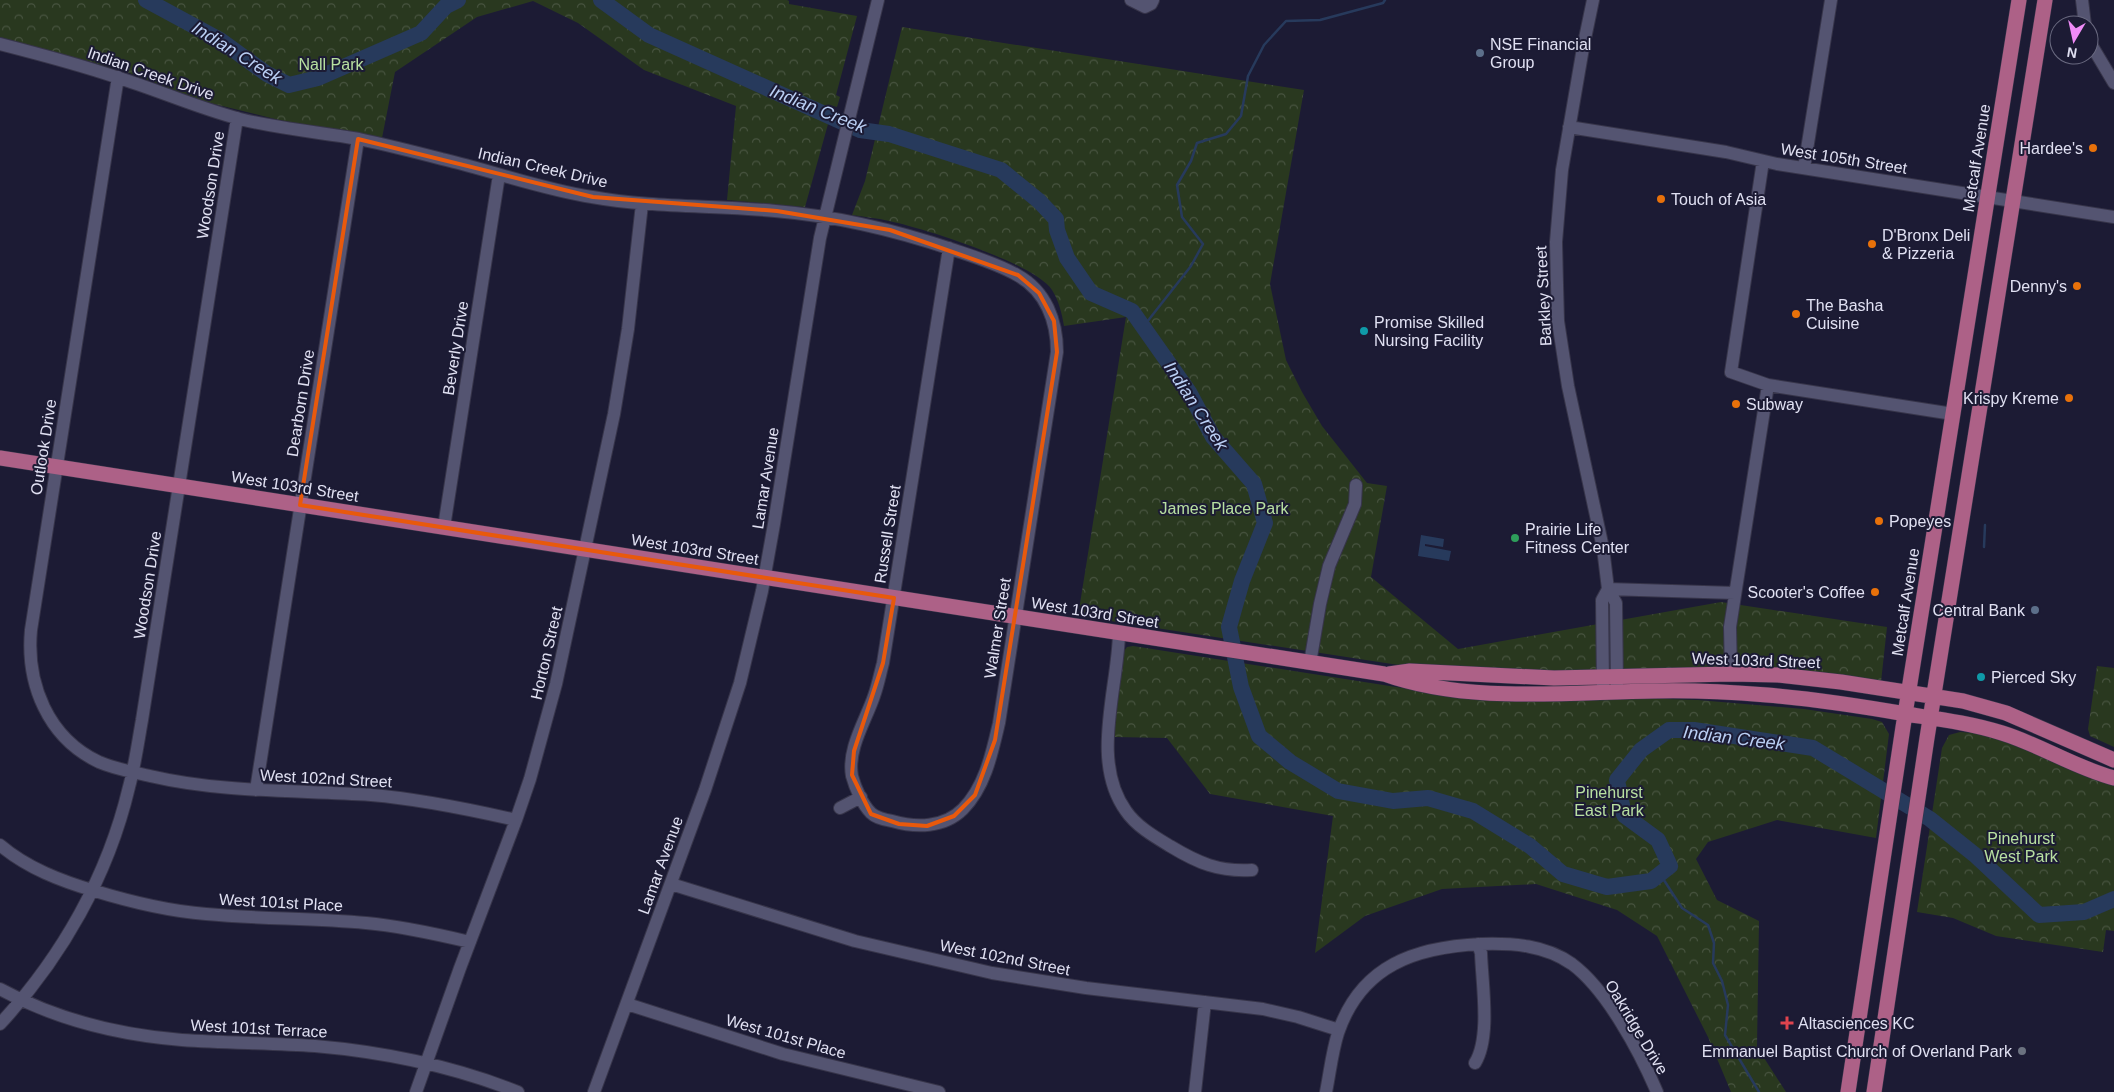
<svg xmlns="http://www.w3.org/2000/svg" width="2114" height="1092" viewBox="0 0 2114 1092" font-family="Arial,sans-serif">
	<defs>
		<pattern id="forest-crowns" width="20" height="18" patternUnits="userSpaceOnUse" patternTransform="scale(1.25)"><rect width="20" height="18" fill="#29381f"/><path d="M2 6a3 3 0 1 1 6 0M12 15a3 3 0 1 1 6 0" fill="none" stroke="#485440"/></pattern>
	</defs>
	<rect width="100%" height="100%" fill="#1c1b34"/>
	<path fill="url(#forest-crowns)" d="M0,0H787L789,1V4L857,16L836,95L840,97L837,107L833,106L805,207L727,200L736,106L644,70L578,23L533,1L477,17L395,72L382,138L279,120L206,102L124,71L0,37Z
		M902,27L1304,90L1270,284L1286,360L1302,392L1322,426L1367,483L1387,486L1371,577L1458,649L1721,602L1887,627L1881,682L1753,664H1724L1717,670L1593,672L1405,666L1078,616L1126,317L1064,326C1062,314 1059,301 1052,290C1034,263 923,228 889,221C877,218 864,217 852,215L865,181Z
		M1133,646L1428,692L1698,700L1804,709L1872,719L1882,722L1889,734L1876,838L1777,820L1708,842L1696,859L1717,900L1759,921L1757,1047L1786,1092H1731L1708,1037L1657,936L1617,910L1536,884L1442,889L1365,916L1315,953L1333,816L1210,794L1167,738L1114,737L1115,714L1124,651L1127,647Z
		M2097,666L2114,668V747L2090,736L2088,729Z
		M1960,732C2003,734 2032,753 2070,770C2084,776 2099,781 2114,785V931L2106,930L2103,952L1996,936L1953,918L1917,912L1942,748L1949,735Z"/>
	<path fill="#273a5c" d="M1421,535L1444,539L1443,547L1425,544V546L1451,551L1449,561L1418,556Z"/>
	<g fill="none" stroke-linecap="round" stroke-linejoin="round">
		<path stroke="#273a5c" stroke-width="2.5" d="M1143,327L1191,266L1203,244L1182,217L1177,185L1191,161L1197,143L1226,134L1241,116L1248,76L1264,45L1286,21L1320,20L1383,3L1385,0
			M1984,547L1985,525
			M1660,874L1682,908L1708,925L1714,943L1713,963L1722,981L1728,1005L1725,1035L1759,1092"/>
		<path stroke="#273a5c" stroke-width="16" d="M146,0L220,40L267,74L289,85L318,78L421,33L446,6L458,0
			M601,0L649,35L860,130L889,134L1001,170L1039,201L1056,219L1057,230L1067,258L1091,293L1132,311L1189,392L1213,437L1254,484L1265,523L1242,581L1229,627L1241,687L1259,736L1290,762L1338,791L1393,801L1428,798L1473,811L1530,846L1563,874L1607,887L1651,881L1670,866L1658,840L1624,815L1617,780L1641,750L1669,730H1694L1813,748L1930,819L1975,855L2039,915L2084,912L2114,899"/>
		<g stroke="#37354a" stroke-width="14">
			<path id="minor" d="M1131,0L1145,7L1151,4L1153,0
				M1593,0L1583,48L1562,170L1556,242L1557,285L1558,321L1568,386L1603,548L1608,589L1616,603L1617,685
				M2082,0L2085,25
				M2089,41L2114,83
				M0,44C39,54 78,64 116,77C158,90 198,108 240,119C279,129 319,132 359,139C387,145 415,152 442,159C493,171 541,189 592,197C653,208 714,205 775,211C836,216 895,230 954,250C975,257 998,264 1017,275C1046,291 1057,321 1057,352L999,723C992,753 985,787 963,809C944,828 916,828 892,821C885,820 875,817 871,813C862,804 855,787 852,776C847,749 866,720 874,696C878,685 880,674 883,663L949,248
				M118,77L31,630C26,684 48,738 99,762C115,769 133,772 150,776C223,793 297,790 371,795C420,799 468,809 516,820
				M1569,127L1726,152L1777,164L2114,217
				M1763,161L1731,372L1768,385L1953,414
				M1804,168L1831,0
				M444,527L499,175
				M1608,589L1735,593
				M1119,633C1118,689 1090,761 1126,811C1136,826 1155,837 1170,846C1198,863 1219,872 1252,870
				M1310,663L1320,604L1329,566L1355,504L1356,485
				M1731,674L1730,627L1768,385
				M1603,685L1602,600L1608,589
				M256,790L358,139
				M840,808L861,797
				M0,845C27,868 61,881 95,891C131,902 168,911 206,914C259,919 313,918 366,923C401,926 436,934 470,942
				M671,884L855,941L992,973L1086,988L1263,1009L1298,1017L1339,1030
				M0,989C55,1019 120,1035 182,1040C226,1043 271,1043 315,1046C384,1052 453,1066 518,1092
				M627,1004L783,1054L939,1092
				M0,1024C62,957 108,876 129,787C135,765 138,742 142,720L237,118
				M1475,1063C1491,1037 1482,984 1481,953L1478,944
				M416,1092L460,968L516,820L530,779L556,684L614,414L628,329L642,204
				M594,1092L705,790L740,683L762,591L774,524L820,238L878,0
				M1195,1092L1205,1002
				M1326,1092C1330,1072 1332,1052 1338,1033C1361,965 1416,947 1481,944C1513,943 1545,945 1572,964C1607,990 1640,1052 1657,1092"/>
		</g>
		<g stroke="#37354a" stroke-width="16">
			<path id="major" d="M0,458L1384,674C1468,704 1567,692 1654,691C1692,690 1730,692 1767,695C1814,699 1860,706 1906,714C1938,719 1970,723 2002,733C2041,745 2073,767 2114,778
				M1389,674L1410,671L1554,678L1731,674L1778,675L1841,682L1963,701L2006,713L2114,760
				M1848,1092L1903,727L2019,0
				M1874,1092L1927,738L2045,0"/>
		</g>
		<use href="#minor" stroke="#545471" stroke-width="12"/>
		<use href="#major" stroke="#ad6187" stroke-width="15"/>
	</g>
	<path fill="none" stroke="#e8590c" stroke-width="4" stroke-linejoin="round" d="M358,139L593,197L777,211L890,230L1018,275L1039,293L1054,321L1057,352L995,740L975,795L954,816L927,826L899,824L871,814L852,775L854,751L883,663L894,598L300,505Z"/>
	<g fill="#5c6f8a" stroke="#1c1b34" stroke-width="2">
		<circle cx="1480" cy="53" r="5"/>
		<circle cx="2035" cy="610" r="5"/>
	</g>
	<g fill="#e8710a" stroke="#1c1b34" stroke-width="2">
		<circle cx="2093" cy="148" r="5"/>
		<circle cx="1661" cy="199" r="5"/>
		<circle cx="1872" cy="244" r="5"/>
		<circle cx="2077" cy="286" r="5"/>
		<circle cx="1796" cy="314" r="5"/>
		<circle cx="2069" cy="398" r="5"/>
		<circle cx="1736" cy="404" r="5"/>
		<circle cx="1879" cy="521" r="5"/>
		<circle cx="1875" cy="592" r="5"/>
	</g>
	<g fill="#0f9aa8" stroke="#1c1b34" stroke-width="2">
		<circle cx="1364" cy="331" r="5"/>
		<circle cx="1981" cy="677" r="5"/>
	</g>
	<circle fill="#2e9e5b" stroke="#1c1b34" stroke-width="2" cx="1515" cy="538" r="5"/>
	<path fill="#e0444e" stroke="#1c1b34" stroke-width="2" d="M1784.5 1015.5h5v5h5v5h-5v5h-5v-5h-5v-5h5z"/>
	<circle fill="#6b7280" stroke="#1c1b34" stroke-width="2" cx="2022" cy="1051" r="5"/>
	<g text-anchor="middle" stroke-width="4" stroke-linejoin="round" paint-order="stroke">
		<g font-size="16" fill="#e0e0f2" stroke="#1c1b34" text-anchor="start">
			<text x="1490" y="50">NSE Financial<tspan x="1490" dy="18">Group</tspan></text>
			<text x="2083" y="154" text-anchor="end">Hardee's</text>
			<text x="1671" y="205">Touch of Asia</text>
			<text x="1882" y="241">D'Bronx Deli<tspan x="1882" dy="18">&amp; Pizzeria</tspan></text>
			<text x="2067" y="292" text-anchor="end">Denny's</text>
			<text x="1806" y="311">The Basha<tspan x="1806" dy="18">Cuisine</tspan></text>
			<text x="1374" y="328">Promise Skilled<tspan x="1374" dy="18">Nursing Facility</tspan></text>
			<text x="2059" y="404" text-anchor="end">Krispy Kreme</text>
			<text x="1746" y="410">Subway</text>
			<text x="1889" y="527">Popeyes</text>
			<text x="1525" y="535">Prairie Life<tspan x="1525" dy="18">Fitness Center</tspan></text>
			<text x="1865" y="598" text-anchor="end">Scooter's Coffee</text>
			<text x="2025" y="616" text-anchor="end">Central Bank</text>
			<text x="1991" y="683">Pierced Sky</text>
			<text x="1798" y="1029">Altasciences KC</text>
			<text x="2012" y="1057" text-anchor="end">Emmanuel Baptist Church of Overland Park</text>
		</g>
		<g font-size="16" fill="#b8e0a1" stroke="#1c1b34">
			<text x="331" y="70">Nall Park</text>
			<text x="1224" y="514">James Place Park</text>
			<text x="1609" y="798">Pinehurst<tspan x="1609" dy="18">East Park</tspan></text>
			<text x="2021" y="844">Pinehurst<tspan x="2021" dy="18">West Park</tspan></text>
		</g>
		<g font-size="16" fill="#e0e0f2" stroke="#1c1b34">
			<text transform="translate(151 73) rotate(19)" y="6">Indian Creek Drive</text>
			<text transform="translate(1844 158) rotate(9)" y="6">West 105th Street</text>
			<text transform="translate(1976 158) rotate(-81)" y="6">Metcalf Avenue</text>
			<text transform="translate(543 167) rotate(13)" y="6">Indian Creek Drive</text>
			<text transform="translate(210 185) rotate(-81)" y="6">Woodson Drive</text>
			<text transform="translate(1543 296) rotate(-93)" y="6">Barkley Street</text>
			<text transform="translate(455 348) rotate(-81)" y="6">Beverly Drive</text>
			<text transform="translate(300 403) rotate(-81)" y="6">Dearborn Drive</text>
			<text transform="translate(43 447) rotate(-81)" y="6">Outlook Drive</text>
			<text transform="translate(765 478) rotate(-81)" y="6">Lamar Avenue</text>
			<text transform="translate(295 486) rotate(9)" y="6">West 103rd Street</text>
			<text transform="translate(887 534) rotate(-81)" y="6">Russell Street</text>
			<text transform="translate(695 549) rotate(9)" y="6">West 103rd Street</text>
			<text transform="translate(147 585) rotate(-81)" y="6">Woodson Drive</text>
			<text transform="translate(1905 602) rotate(-81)" y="6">Metcalf Avenue</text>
			<text transform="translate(1095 612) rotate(9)" y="6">West 103rd Street</text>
			<text transform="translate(997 628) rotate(-81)" y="6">Walmer Street</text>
			<text transform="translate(546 653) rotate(-77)" y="6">Horton Street</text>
			<text transform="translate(1756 660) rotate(2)" y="6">West 103rd Street</text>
			<text transform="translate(326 778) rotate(3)" y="6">West 102nd Street</text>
			<text transform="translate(660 865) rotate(-70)" y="6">Lamar Avenue</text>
			<text transform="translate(281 902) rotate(3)" y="6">West 101st Place</text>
			<text transform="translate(1005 957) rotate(11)" y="6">West 102nd Street</text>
			<text transform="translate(1637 1027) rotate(59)" y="6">Oakridge Drive</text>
			<text transform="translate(259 1028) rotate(3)" y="6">West 101st Terrace</text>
			<text transform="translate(786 1036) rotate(16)" y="6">West 101st Place</text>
		</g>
		<g font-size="18" font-style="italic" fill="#bacff4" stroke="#1c1b34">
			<text transform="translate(237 53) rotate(32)" y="6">Indian Creek</text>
			<text transform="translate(818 109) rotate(22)" y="6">Indian Creek</text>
			<text transform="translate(1196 406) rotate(57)" y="6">Indian Creek</text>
			<text transform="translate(1734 738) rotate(7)" y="6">Indian Creek</text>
		</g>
	</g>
	<g transform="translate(2074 40) rotate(189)"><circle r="24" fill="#1c1b34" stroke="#6a6a80"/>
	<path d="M0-4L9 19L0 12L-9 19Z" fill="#ef8bf7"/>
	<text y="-8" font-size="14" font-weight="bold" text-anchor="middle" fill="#e0e0f2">N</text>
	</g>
</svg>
